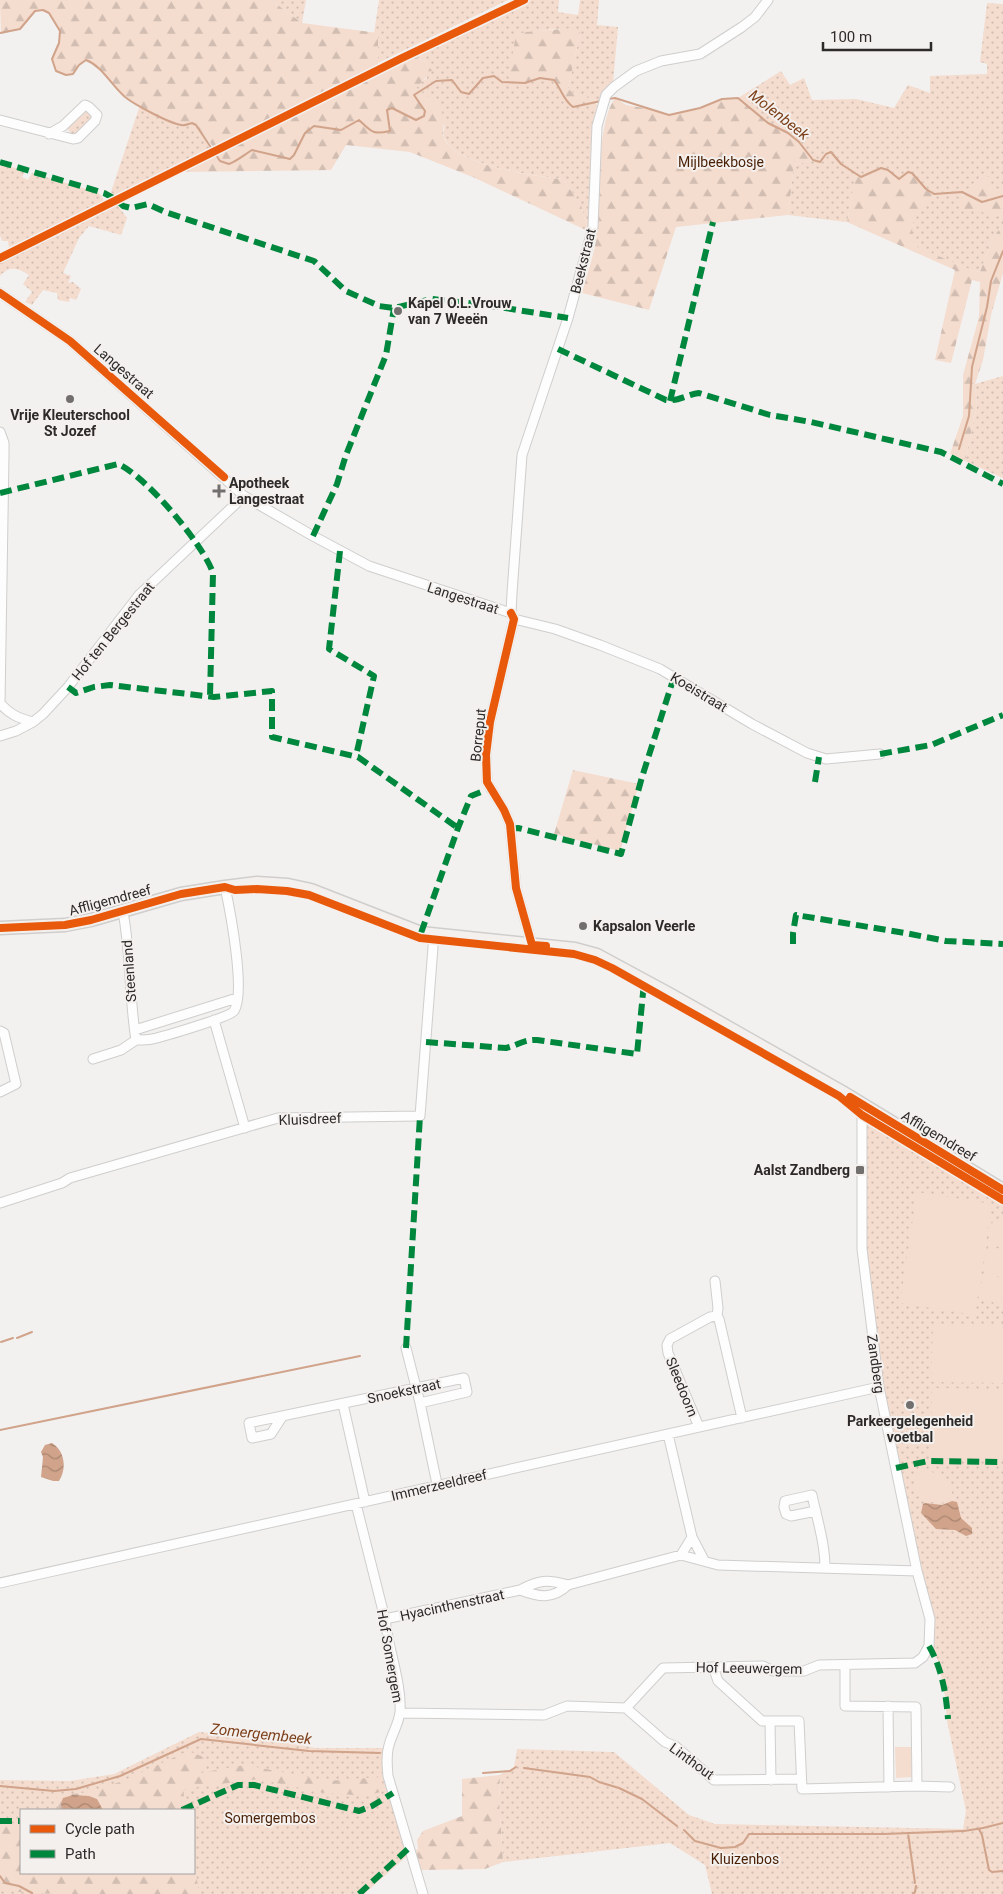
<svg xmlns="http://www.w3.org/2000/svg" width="1003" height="1894" viewBox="0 0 1003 1894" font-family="Roboto,sans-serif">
	<defs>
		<pattern id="green-dots" width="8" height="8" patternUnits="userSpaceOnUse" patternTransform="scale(1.25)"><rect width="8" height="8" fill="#f4dcce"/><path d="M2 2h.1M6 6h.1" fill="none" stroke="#d1bdb1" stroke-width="1.8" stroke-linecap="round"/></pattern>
		<pattern id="forest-firs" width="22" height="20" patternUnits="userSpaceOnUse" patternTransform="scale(1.25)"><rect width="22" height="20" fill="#f4dcce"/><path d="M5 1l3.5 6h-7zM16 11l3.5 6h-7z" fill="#d1bdb1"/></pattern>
		<pattern id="water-waves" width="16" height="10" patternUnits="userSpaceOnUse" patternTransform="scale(1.25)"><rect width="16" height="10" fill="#d0a38a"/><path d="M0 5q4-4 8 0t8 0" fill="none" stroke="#a98571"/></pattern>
	</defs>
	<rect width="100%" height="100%" fill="#f3f1ef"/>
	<path fill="url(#green-dots)" fill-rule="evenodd" d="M271,0H306L302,23Z
		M379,0H508L378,63V33H374Z
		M531,0H559L558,12L578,15L580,0H599L597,25L618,27L613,83L600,102L573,93L568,88L581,30L554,29L516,34L513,78L516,82L525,83L540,78L554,80C562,90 563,100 573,107L595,102L597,105L592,125L588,231L581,205L563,179C537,177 456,165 445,139C442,134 445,129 444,124C441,113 425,94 416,88L420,83L427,78V63L414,56Z
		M987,3L1003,4V191L989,187L983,175L962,195L972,210L1003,215V224L993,238L980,272L971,270L914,246C907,221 918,210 934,194L921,184L902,177L899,179L888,170L881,168L861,177L856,175L847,222L788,215L794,165L813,160L799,142L788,133L768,123L738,98L781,71L790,85L804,78L812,100L856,99L894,108L908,85L930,93V76L987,74V64L980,62Z
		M140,105L168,121L192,123L196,125L207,139L213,155L121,201L111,192Z
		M83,111H87L93,116L90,123L77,135C72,134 69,132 67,127Z
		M2,164L25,171L22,177L28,180L32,173L96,192L100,194L107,205L116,203L127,218L121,235L89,226L79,238L63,273L71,276L68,283L73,282L81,289L76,300L70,298L69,302L58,300L57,293L43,290L32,305L25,302L32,292L23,284L29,275C19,268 9,265 0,276V260L81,218L0,255V252L9,248L8,241H2L0,235V168Z
		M1003,376V478L965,461L977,405L975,384Z
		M862,1104L1003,1190V1894H712L705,1865L670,1843L503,1862L499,1799L500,1775L514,1767L517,1749L614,1752L689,1815L715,1824L963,1829L966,1811L947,1721L945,1696L938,1660L929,1646L930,1619L879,1387L862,1249Z
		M199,1732L248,1736L316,1748H389L388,1771L409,1845L404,1849L406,1857L364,1894H0V1780L70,1781L114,1774ZM21,1810H194V1873H21Z"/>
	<path fill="url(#forest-firs)" d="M0,0H271L302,23L378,33V70L413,56L427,63L432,71L416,88C426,95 442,105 444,119C444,125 442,132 444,138C454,165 537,177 563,179L581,205L588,231L475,178L410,152L346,145L331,170L180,172L218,153L196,125L192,123C188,124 184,126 181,125C168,123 135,105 125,96C111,85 102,66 85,60L79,65L73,74L66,75L56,71L52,59L59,43L60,32L49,13L43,10L35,11L20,29L1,34Z
		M574,28L581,30L568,88L573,93L600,102L573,107C563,100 562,90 554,80L540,78L525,83L515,82L509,76L516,34L527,32Z
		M615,98L626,105L644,108L669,115L700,108L722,99L738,98L768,123L788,133L799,142L813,160L794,165L788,215L676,227L649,310L582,293C587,274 595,253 597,233C602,196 595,127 615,98Z
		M881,168L888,170L899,179L908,172C916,175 925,188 934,194C919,210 906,222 915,246L971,270L980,272L993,238L1003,224V273L991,315L983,360L975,384L977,405L965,461L950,454L963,416V375L979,317L980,282L972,280L951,363L935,360L955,270L847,222L856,174L861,177Z
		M983,175L991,178L990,187L1003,191V215L965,210C951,199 975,184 983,175Z
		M573,770L639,784L620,851L554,834Z
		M188,1751L206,1758L200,1773L245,1765L328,1781L381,1777L384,1791L365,1796L319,1792L258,1779L198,1787L183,1790L186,1810H59L56,1796L89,1792L123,1781Z
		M500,1775L499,1799L503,1862L485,1869L419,1870L413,1851L418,1849L417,1840L423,1831L462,1816V1779Z
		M0,1823L21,1824V1873H194V1858L199,1894H57L0,1891Z"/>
	<path fill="#f4dcce" d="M917,1192L992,1204L975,1315L900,1303Z
		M993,1219L1003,1221V1247L989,1245Z
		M988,1247L1003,1249V1276L984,1272Z
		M983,1274L1003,1278V1304L979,1300Z
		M933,1325L1003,1326V1383L931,1382Z
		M932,1388L1003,1389V1459L931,1458Z
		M925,1470C943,1474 967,1491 940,1504C924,1501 909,1491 917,1473Z
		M895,1747H911L912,1777L896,1778Z"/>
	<path fill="url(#water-waves)" d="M52,1443C65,1451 67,1469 59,1481H53L41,1477L43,1457L41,1452L45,1445Z
		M952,1501L957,1502L961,1518L972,1528V1534L966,1536L955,1530L936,1529L921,1513L923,1504L925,1503L942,1505Z
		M73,1795L89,1796L97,1799L103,1810H62L61,1803L63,1798Z"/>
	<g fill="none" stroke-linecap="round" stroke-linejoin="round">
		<path stroke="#d0a38a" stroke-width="2" d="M0,33L20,29L35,11L43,10L49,13L60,31L59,43L52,59L56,71L66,75L73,74L79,65L86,60C102,66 111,85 125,97C135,105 169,123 181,125C185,126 188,124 192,123L196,125L220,161L229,164C237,161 244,155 252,150L290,159L294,155L305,133L314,126L341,130L359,120C372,132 372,135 390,131L387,110L392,108L416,120L424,116L425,111L414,95L436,81L452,80L461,92L469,94L483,78L494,76L502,82L525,83L540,78L554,80C562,90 563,100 573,107L601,101
			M608,99L615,98L669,115L700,108L722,99L738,98L768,123L788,133L799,142L813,160L820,162L826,154L831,152L841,164L861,177L881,168L888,170L899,179L908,172L912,173L926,189L934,194L962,192L982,202L1003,196
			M0,263L114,205
			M959,449L969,416L972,367L987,307L991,281L1003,251
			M17,1338L32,1332
			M1,1342L13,1338
			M0,1430L360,1356
			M524,1768L590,1777L599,1782L619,1788L642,1799L677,1826
			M483,1773L510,1771L516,1767
			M0,1786L54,1791L76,1789L120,1776L201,1739L309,1751L380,1753
			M979,1829L982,1835L989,1870L992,1872L1003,1871
			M684,1830L695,1841L721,1848L735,1847L743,1843L749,1834H884L963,1831
			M964,1831L983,1828L1003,1823
			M908,1833L915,1883
			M0,1876L5,1883L19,1886L32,1893
			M913,1894L915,1892L916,1886"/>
		<g stroke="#cfcecd" stroke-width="11">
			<path id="street" d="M0,120L73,139L78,138L95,121L97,115L89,107L85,105L63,126L49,134
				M0,293L70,341L244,496L313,536L369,566L511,613
				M0,432L4,443V455L0,704
				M514,619L555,629L600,645L660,669L752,724L807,753L826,759L880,754
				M0,703C10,715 19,718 33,722
				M0,736L16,731L33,722L43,714L68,687L139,595L244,496
				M532,945L516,888L510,824L504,810L487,782L486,755L490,722L514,619L511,613L512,593L522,455L568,318L593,227L597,126L606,95L614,87L636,71L661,61L700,54L742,27L755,17L768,0
				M214,1020L245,1128
				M135,1030L237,998
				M0,1031L4,1033L16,1084L0,1092
				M136,1040C141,1040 147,1040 152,1039C162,1037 230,1017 234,1011C246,993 230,910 225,887
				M93,1059L121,1050L136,1040C129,997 131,954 123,912
				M0,1203L62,1183L70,1178L278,1118L420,1116L434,934
				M715,1281L718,1308L717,1316
				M406,1348L420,1403L437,1484
				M343,1404L365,1502
				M282,1417L271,1434L252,1438L249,1423L464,1378L467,1392L420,1403
				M699,1427L668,1353L667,1345L670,1339L710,1317L717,1316L719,1319L742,1418
				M668,1434L692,1537L704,1560
				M356,1504L385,1619C388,1648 402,1684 400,1712C399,1723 392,1734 389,1745C386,1755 387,1765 388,1776L423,1894
				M816,1511L791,1516L786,1514L784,1507L785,1501L812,1495C817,1519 825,1543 825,1568
				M681,1555L692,1537
				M0,1583L879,1387
				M520,1590C539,1597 552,1600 568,1585L681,1555L718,1565L917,1571
				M385,1619L520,1590C539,1580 547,1579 568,1585
				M713,1667L718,1681L762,1721H799L802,1789L917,1786L916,1707L845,1706V1665
				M888,1706L889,1787
				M626,1708L665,1742L675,1746L714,1780L801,1779
				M400,1713L544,1715L567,1706L626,1708L663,1668L763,1666L773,1671H804L819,1665L915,1663L923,1657L929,1646L930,1619L917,1571L879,1387L862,1249V1104
				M770,1721L771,1780
				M917,1786L950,1787"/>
		</g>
		<g stroke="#cfcecd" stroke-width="15">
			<path id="secondary" d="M0,928L65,925L91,920L181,894L225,887L257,883L288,885L311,890L421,933L575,949L597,955L671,995L842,1092L1003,1190"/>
		</g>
		<use href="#street" stroke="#fdfdfd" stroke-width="9"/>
		<use href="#secondary" stroke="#f3f0ee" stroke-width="12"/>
		<path stroke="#00873e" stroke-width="6" stroke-dasharray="12 6" stroke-linecap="butt" d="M0,162L104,193L117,200L123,206L131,208L148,204L165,212L314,261L346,291L379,306L394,308L432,299L486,305L568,318
			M558,349L666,400C677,402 688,394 699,393L770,415L811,422L941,452L1003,484
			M670,401L713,222
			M0,493L118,464C146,476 203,544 213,573L210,697
			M313,536L337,484L346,455L386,355L394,308
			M340,551L329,649L374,676L356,756
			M68,687L76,693L94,687L110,685L214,697L272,691V737L358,757L458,828
			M880,754L931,745L1003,715
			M815,782L819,757
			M510,829L518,828L621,854L642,777L674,677
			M421,933L458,828L471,796L491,788
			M793,944V933L796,915L905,933L946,941L1003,944
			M426,1042L506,1048C519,1045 524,1039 537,1040L637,1054L644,983
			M406,1348L420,1116
			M896,1468L928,1461L1003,1462
			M929,1646C942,1669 946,1693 948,1719
			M182,1810L238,1785H254L359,1811L372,1806L393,1793
			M0,1821H21
			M359,1894L409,1848"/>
		<g stroke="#f4f0ee" stroke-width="11">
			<path id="cycleway" d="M0,258L402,58L524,0
				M0,293L70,341L224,477
				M511,613L514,619L490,722L486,755L487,782L504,810L510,824L516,888L532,945L546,946
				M0,928L65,925L91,920L181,894L225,887L235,890L257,889L287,891L309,895L420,938L574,954L595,960L612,968L839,1096L862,1115L1003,1200
				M850,1097L1003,1190"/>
		</g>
		<use href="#cycleway" stroke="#e8590c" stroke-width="8"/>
	</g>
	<g fill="#72706f" stroke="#f4f0ee" stroke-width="2">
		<circle cx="398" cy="311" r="5"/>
		<circle cx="70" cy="399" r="5"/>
		<path d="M216.5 483.5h5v5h5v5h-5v5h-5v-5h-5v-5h5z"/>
		<circle cx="583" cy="926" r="5"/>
		<rect x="855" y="1165" width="10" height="10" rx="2.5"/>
		<circle cx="910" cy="1405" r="5"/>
	</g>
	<g text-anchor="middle" stroke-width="4" stroke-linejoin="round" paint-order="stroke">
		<g font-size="14" fill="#491f04" stroke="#f4f0ee">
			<text x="721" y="167">Mijlbeekbosje</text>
			<text x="270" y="1823">Somergembos</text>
			<text x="745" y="1864">Kluizenbos</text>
		</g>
		<g font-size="14" fill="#2c2b2a" stroke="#f4f0ee">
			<text transform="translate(583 261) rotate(-76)" y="5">Beekstraat</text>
			<text transform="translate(124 371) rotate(41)" y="5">Langestraat</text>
			<text transform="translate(463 598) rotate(18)" y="5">Langestraat</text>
			<text transform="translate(113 631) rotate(-51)" y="5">Hof ten Bergestraat</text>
			<text transform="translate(699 692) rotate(31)" y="5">Koeistraat</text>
			<text transform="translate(478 735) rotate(-84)" y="5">Borreput</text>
			<text transform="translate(110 900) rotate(-15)" y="5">Affligemdreef</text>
			<text transform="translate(129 971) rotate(-94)" y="5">Steenland</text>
			<text transform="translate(310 1119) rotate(-2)" y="5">Kluisdreef</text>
			<text transform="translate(939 1136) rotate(31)" y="5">Affligemdreef</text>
			<text transform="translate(876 1364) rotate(82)" y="5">Zandberg</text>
			<text transform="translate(682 1387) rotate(68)" y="5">Sleedoorn</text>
			<text transform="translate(404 1391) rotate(-12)" y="5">Snoekstraat</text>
			<text transform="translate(439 1485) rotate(-13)" y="5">Immerzeeldreef</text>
			<text transform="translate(452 1605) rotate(-12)" y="5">Hyacinthenstraat</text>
			<text transform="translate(390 1656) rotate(80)" y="5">Hof Somergem</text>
			<text transform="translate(749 1668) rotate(1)" y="5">Hof Leeuwergem</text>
			<text transform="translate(692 1761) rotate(36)" y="5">Linthout</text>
		</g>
		<g font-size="14" font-weight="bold" fill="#2c2b2a" stroke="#f4f0ee" text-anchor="start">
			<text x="408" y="308">Kapel O.L.Vrouw<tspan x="408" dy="16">van 7 Weeën</tspan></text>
			<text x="70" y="420" text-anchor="middle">Vrije Kleuterschool<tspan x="70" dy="16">St Jozef</tspan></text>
			<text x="229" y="488">Apotheek<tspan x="229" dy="16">Langestraat</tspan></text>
			<text x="593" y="931">Kapsalon Veerle</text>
			<text x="850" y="1175" text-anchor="end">Aalst Zandberg</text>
			<text x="910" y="1426" text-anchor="middle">Parkeergelegenheid<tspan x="910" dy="16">voetbal</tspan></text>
		</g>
		<g font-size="15" font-style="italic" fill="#7c3f19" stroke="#f4f0ee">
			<text transform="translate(779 115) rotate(38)" y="5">Molenbeek</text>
			<text transform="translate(261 1734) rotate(6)" y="5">Zomergembeek</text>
		</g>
	</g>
	<rect x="20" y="1809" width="175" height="65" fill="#f4f0ee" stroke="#a4a1a0"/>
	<rect x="30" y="1825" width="25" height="8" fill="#e8590c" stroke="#a4a1a0"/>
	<text x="65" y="1834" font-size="15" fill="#2c2b2a">Cycle path</text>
	<rect x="30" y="1850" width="25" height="8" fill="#00873e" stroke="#a4a1a0"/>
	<text x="65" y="1859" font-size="15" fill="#2c2b2a">Path</text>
	<path d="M823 42v8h108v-8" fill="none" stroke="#2c2b2a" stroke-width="2.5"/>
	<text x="830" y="42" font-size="15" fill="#2c2b2a" stroke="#f4f0ee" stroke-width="4" paint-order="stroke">100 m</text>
</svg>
